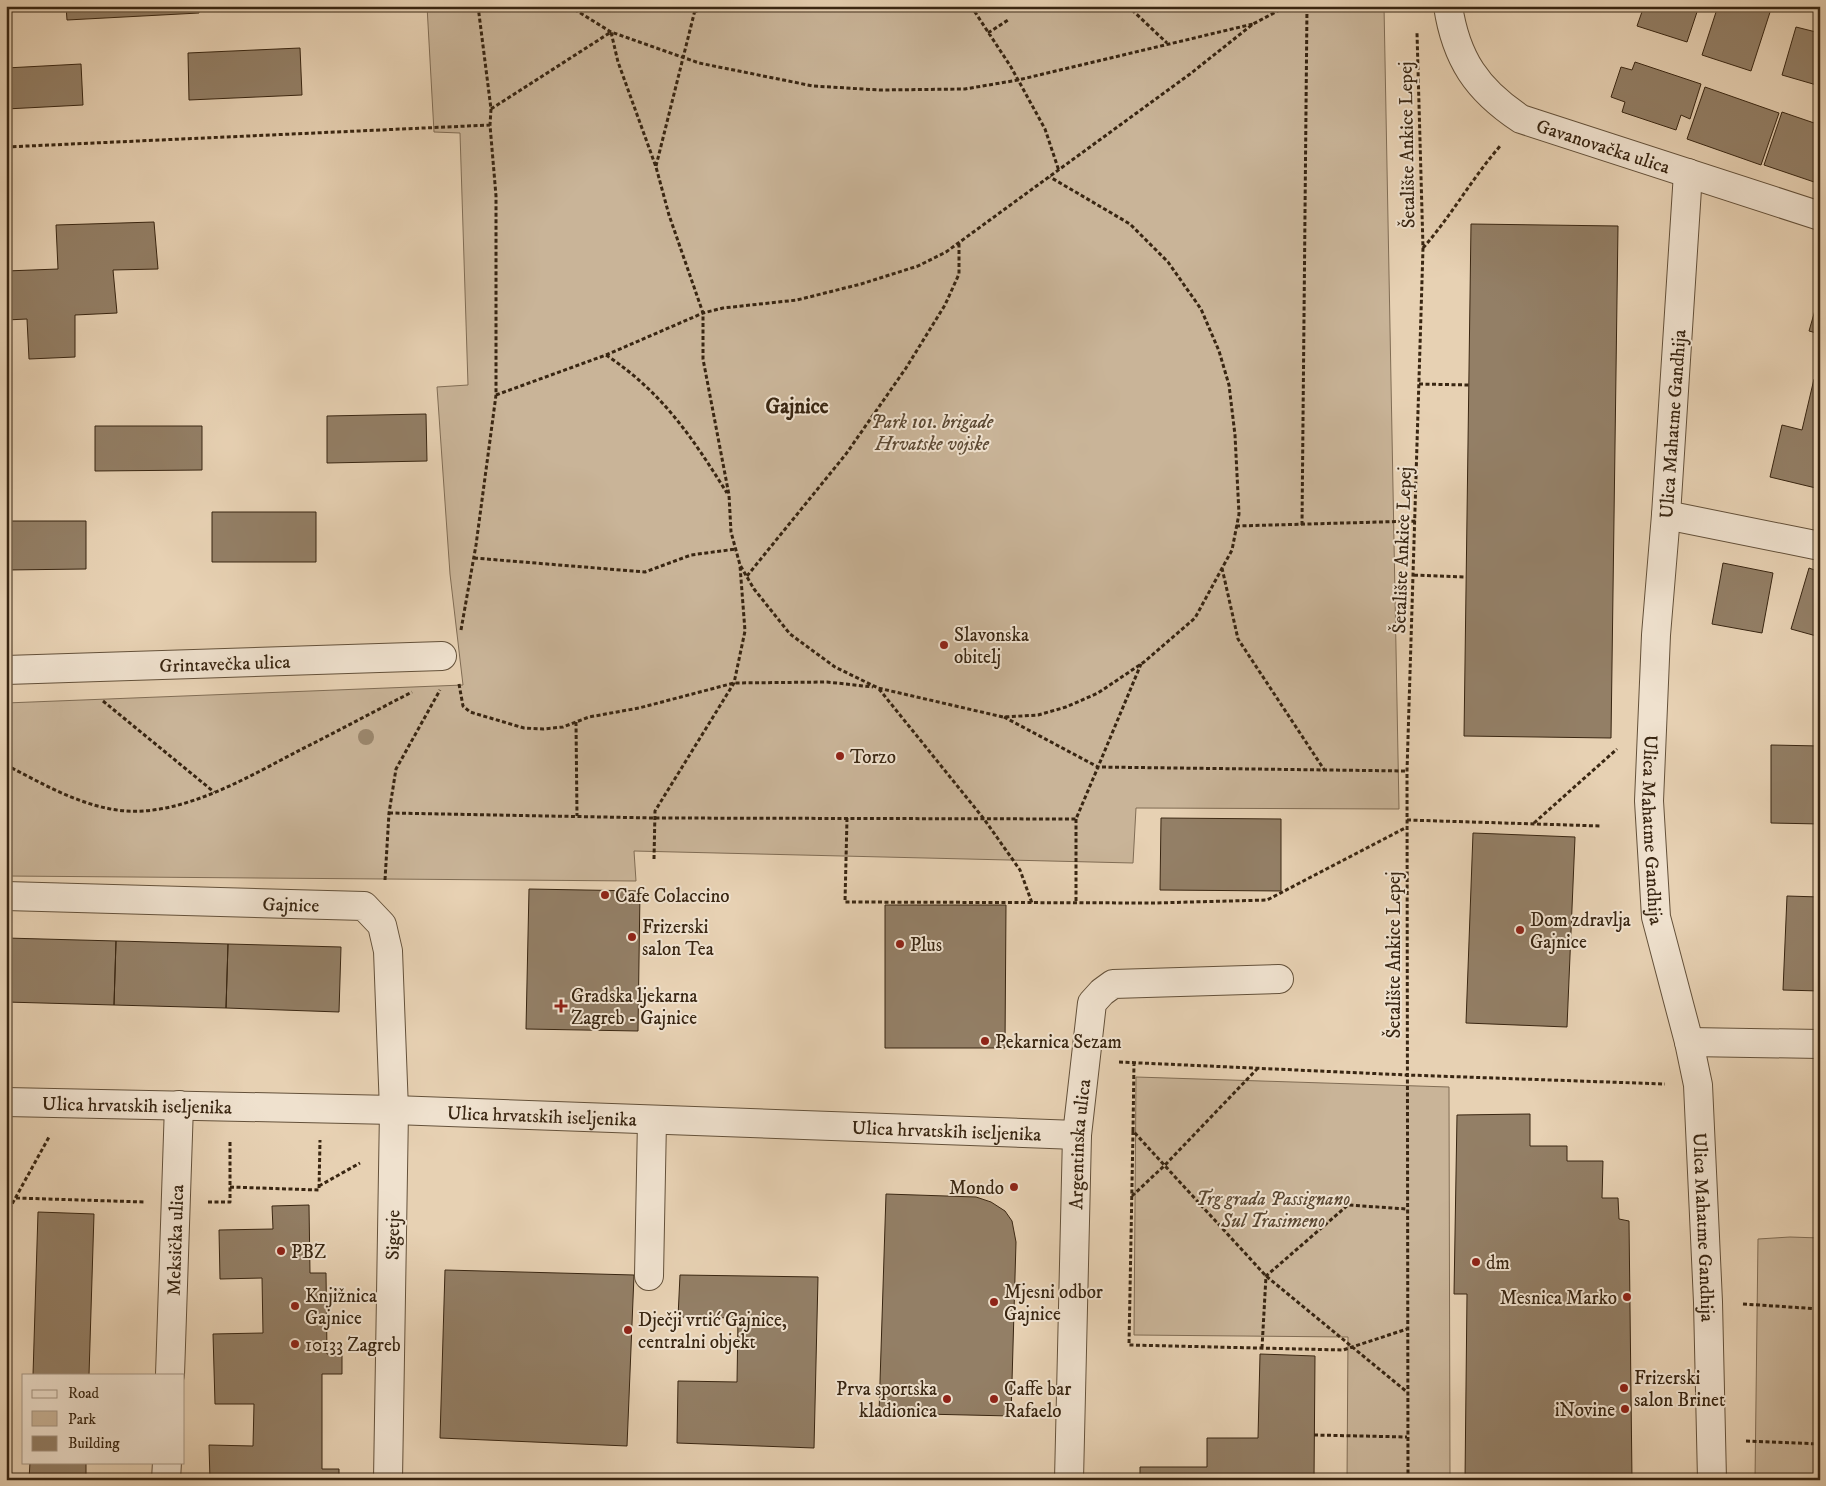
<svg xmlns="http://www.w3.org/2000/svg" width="1826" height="1486" viewBox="0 0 1826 1486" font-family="'IM FELL DW Pica',serif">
	<rect width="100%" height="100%" fill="#e7d1b3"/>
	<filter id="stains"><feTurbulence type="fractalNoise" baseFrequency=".004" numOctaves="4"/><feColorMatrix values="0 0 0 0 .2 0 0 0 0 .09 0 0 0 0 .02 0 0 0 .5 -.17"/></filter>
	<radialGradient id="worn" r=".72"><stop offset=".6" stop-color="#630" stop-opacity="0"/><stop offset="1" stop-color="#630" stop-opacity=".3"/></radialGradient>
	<path fill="#c9b498" stroke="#816d55" d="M427,6H1384L1399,809L1136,808L1133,863L634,851L636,881L6,876V703L463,685L450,574L437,387L468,385L460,133L434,132Z
		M1136,1077L1449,1087L1450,1480H1347L1348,1337L1134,1335Z
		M1790,1237L1820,1238V1480H1755L1758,1239Z"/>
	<path fill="#937f66" stroke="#392612" d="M66,6H199V13L67,20Z
		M296,6H413V7L296,11Z
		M1644,6H1699L1687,42L1637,26Z
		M1718,6H1772L1751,71L1702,55Z
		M1796,27L1820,33V86L1782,75Z
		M300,48L302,95L189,100L188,53Z
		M1635,62L1701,84L1690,119L1681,115L1676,130L1622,112L1625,102L1611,97L1621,67L1632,70Z
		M81,64L83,105L6,109V68Z
		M1705,87L1779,113L1761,165L1687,139Z
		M1782,112L1820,125V184L1764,165Z
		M154,222L158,269L113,270L117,313L75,315V357L29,359L27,319L6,320V271L58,269L56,225Z
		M1471,224L1618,226L1611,738L1464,736Z
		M1820,293V334L1809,331Z
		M1814,379L1820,380V489L1770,477L1782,425L1802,430Z
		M426,414L427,461L327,463V416Z
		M95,426H202V470L95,471Z
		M212,512H316V562H212Z
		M6,521H86V569L6,570Z
		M1723,563L1773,573L1762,633L1712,624Z
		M1809,568L1820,572V637L1791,629Z
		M1771,745L1820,746V824L1771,823Z
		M1161,818L1281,819V891L1160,890Z
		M1473,833L1575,837L1567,1027L1466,1023Z
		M529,889L640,891L638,1031L526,1029Z
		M1787,896L1820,897V991L1783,990Z
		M885,905H1006L1005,1048H885Z
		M6,938L116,941L114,1005L6,1002Z
		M116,941L228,944L226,1008L114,1005Z
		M228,944L341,947L339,1012L226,1008Z
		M1530,1114V1146H1567V1161H1603L1602,1198H1618L1619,1219L1629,1221L1632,1480H1465L1467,1294H1454L1457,1115Z
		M886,1194L976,1197L991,1202L1005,1211L1012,1221L1016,1242L1011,1416L879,1413Z
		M309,1205L310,1273H326L327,1354H342V1374H322V1469H339V1480H210L209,1445L253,1446L254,1404H215L213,1334L263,1333L262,1278L220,1279L219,1230L273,1229L272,1206Z
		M38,1212L94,1214L89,1375H33Z
		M445,1270L634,1275L627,1446L440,1438Z
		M680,1275L818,1277L814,1448L677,1443L678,1381L737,1382L738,1318L678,1317Z
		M1260,1354L1315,1356L1314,1480H1140V1467H1207V1438H1258Z
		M30,1462H86V1480H29Z"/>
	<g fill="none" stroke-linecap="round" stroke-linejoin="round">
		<g stroke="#64513a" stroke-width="30">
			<g id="minor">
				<path id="s1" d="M1448,6C1456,59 1477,90 1521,119L1820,216"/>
				<path id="s2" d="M1688,173L1666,515L1656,635L1649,801L1656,917L1689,1042L1698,1085L1708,1302L1712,1480"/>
				<path d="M1666,515L1820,546"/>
				<path id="s3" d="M6,670L442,656"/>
				<path id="s4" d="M6,896L364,906L382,925L388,951L394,1110L388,1480"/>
				<path d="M1689,1042L1820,1044"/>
				<path id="s5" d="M6,1102L394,1110L1077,1135"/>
				<path d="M649,1276L652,1120"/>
				<path id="s6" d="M170,1375L179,1105"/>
				<path d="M166,1480L167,1462"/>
				<path id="s7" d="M1069,1480L1077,1135L1092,1003L1102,992L1113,984L1279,979"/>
			</g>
		</g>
		<path stroke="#392612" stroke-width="3" stroke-dasharray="4 2.5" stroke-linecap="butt" d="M569,6L611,32L699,63L813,86L880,90L965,89L1018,80L1253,24
			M971,6L1011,67L1045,129L1059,171
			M1132,10L1167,43
			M695,12L706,6
			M988,33L1008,20
			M491,109L611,32L618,62L656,167L669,215L703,313V359L729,495L731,532L740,565L754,589L790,634L835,667L878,688L1003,717L1038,715L1066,707L1098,693L1144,662L1195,618L1232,550L1239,514L1235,435L1229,385L1219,351L1201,309L1168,262L1130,224L1050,177
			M6,147L490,125
			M656,166L696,6
			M1423,248C1452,215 1472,178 1501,145
			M606,355C662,392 692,437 727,493
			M1419,384L1469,385
			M496,395L606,355L703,313L723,308L797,300L861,284L918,266L946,252L1190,74L1253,24L1287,6
			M1302,525L1307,6
			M1236,526L1416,521
			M474,558L645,572L691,555L736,549
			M1222,568L1238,639L1325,771
			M1414,575L1466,577
			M747,576L846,454L906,368L945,305L959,274V242
			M461,630L476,545L496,395V196L490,125L491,109L478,6
			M459,684L463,706L470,712L524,728L543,729L563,727L589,717L639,708L734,683L827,682L873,687
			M879,689L984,819L1020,870L1032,903
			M103,701L214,792
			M1004,717L1098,767L1141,664
			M576,722L577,816
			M6,765C43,784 84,808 126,811C185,815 250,776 300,750C338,731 375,711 412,692
			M389,813L655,818L1076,819L1098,767L1407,771
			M847,818L845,902L1154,903L1267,900L1407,827
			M1076,819V903
			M1407,820L1601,826
			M1534,823L1617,749
			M654,859L655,811L734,683L745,631L740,566
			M385,880L389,813L396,769L440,690
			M1119,1062L1407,1075L1665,1084
			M1134,1062L1133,1131L1266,1276L1407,1392
			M1133,1131L1129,1345L1343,1350L1407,1329
			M319,1186L360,1163
			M230,1187L319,1190L320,1140
			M1132,1196L1165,1165L1257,1069
			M16,1198L144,1202
			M208,1202H230V1140
			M6,1215L49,1137
			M1743,1304L1820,1309
			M1262,1348L1266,1276L1348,1205L1407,1209
			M1314,1435L1407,1437
			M1746,1441L1820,1444
			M1408,1480L1407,771L1423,248L1417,33"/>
		<use href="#minor" stroke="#efe1ce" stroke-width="28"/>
	</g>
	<circle fill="#9b876d" cx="366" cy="737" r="8"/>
	<g fill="#8f2418" stroke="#efe1ce" stroke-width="2">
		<circle cx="944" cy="645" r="5"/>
		<circle cx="840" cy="756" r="5"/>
		<circle cx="605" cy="895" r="5"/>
		<circle cx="1520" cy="930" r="5"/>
		<circle cx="632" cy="937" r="5"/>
		<circle cx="900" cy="944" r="5"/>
		<path d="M558.5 998.5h5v5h5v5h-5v5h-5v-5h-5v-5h5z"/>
		<circle cx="985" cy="1041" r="5"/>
		<circle cx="1014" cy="1187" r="5"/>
		<circle cx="281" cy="1251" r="5"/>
		<circle cx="1476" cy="1262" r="5"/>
		<circle cx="1627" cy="1297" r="5"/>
		<circle cx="994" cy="1302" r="5"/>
		<circle cx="295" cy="1306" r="5"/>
		<circle cx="628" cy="1330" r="5"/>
		<circle cx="295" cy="1344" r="5"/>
		<circle cx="1624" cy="1388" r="5"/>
		<circle cx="947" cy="1399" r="5"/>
		<circle cx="994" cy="1399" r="5"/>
		<circle cx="1625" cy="1409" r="5"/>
	</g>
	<g text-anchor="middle" stroke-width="4" stroke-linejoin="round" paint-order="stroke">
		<g font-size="19" fill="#392612" stroke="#efe1ce">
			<text transform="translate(1406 145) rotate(-91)" y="7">Šetalište Ankice Lepej</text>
			<text dy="7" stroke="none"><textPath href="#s1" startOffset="226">Gavanovačka ulica</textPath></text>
			<text transform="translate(1672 424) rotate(-86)" y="7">Ulica Mahatme Gandhija</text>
			<text transform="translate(1401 550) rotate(-88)" y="7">Šetalište Ankice Lepej</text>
			<text dy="7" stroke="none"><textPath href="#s3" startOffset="219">Grintavečka ulica</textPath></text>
			<text dy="7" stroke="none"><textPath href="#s2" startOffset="658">Ulica Mahatme Gandhija</textPath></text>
			<text dy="7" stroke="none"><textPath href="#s4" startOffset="285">Gajnice</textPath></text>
			<text transform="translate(1393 955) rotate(-90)" y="7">Šetalište Ankice Lepej</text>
			<text dy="7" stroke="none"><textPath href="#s5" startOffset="131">Ulica hrvatskih iseljenika</textPath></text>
			<text dy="7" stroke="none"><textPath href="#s5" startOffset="536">Ulica hrvatskih iseljenika</textPath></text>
			<text dy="7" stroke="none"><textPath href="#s5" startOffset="941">Ulica hrvatskih iseljenika</textPath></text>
			<text dy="7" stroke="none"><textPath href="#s7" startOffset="336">Argentinska ulica</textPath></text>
			<text dy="7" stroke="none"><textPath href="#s2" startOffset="1061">Ulica Mahatme Gandhija</textPath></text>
			<text transform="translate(392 1235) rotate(-89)" y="7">Sigetje</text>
			<text dy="7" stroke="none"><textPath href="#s6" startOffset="135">Meksička ulica</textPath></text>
		</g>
		<g font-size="19" font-style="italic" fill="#5d4a34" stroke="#efe1ce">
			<text x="932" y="428">Park 101. brigade<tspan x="932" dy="22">Hrvatske vojske</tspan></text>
			<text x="1273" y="1205">Trg grada Passignano<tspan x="1273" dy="22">Sul Trasimeno</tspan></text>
		</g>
		<g font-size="19" fill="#392612" stroke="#efe1ce" text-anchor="start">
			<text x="954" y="641">Slavonska<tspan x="954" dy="22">obitelj</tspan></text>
			<text x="850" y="763">Torzo</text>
			<text x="615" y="902">Cafe Colaccino</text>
			<text x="1530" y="926">Dom zdravlja<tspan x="1530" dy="22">Gajnice</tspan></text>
			<text x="642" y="933">Frizerski<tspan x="642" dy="22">salon Tea</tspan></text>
			<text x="910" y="951">Plus</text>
			<text x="571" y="1002">Gradska ljekarna<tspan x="571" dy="22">Zagreb - Gajnice</tspan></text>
			<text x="995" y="1048">Pekarnica Sezam</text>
			<text x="1004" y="1194" text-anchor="end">Mondo</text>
			<text x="291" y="1258">PBZ</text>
			<text x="1486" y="1269">dm</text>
			<text x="1004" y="1298">Mjesni odbor<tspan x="1004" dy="22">Gajnice</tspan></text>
			<text x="305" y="1302">Knjižnica<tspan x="305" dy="22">Gajnice</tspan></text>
			<text x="1617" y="1304" text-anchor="end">Mesnica Marko</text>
			<text x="638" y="1326">Dječji vrtić Gajnice,<tspan x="638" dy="22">centralni objekt</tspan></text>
			<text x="305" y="1351">10133 Zagreb</text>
			<text x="1634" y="1384">Frizerski<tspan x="1634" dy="22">salon Brinet</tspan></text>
			<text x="937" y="1395" text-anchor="end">Prva sportska<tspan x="937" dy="22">kladionica</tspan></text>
			<text x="1004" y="1395">Caffe bar<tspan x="1004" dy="22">Rafaelo</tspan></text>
			<text x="1615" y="1416" text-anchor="end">iNovine</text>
		</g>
		<g font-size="21" font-weight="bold" fill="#392612" stroke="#efe1ce">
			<text x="797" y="413">Gajnice</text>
		</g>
	</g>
	<rect width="1826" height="1486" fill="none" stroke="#e7d1b3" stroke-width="25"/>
	<rect x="8" y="8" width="1811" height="1471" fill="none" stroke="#392612" stroke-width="2.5"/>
	<rect x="12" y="12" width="1801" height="1461" fill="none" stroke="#392612"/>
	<rect x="22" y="1374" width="162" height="90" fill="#efe1ce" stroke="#a69683"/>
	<rect x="32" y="1390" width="25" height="8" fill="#efe1ce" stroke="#a69683"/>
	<text x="68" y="1398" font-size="15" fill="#392612">Road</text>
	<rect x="32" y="1411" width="25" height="15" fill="#c9b498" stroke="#a69683"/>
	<text x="68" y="1424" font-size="15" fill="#392612">Park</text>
	<rect x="32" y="1436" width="25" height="15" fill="#937f66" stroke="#a69683"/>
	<text x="68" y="1448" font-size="15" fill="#392612">Building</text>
	<rect width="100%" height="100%" filter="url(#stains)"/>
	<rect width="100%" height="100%" fill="url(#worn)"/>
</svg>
